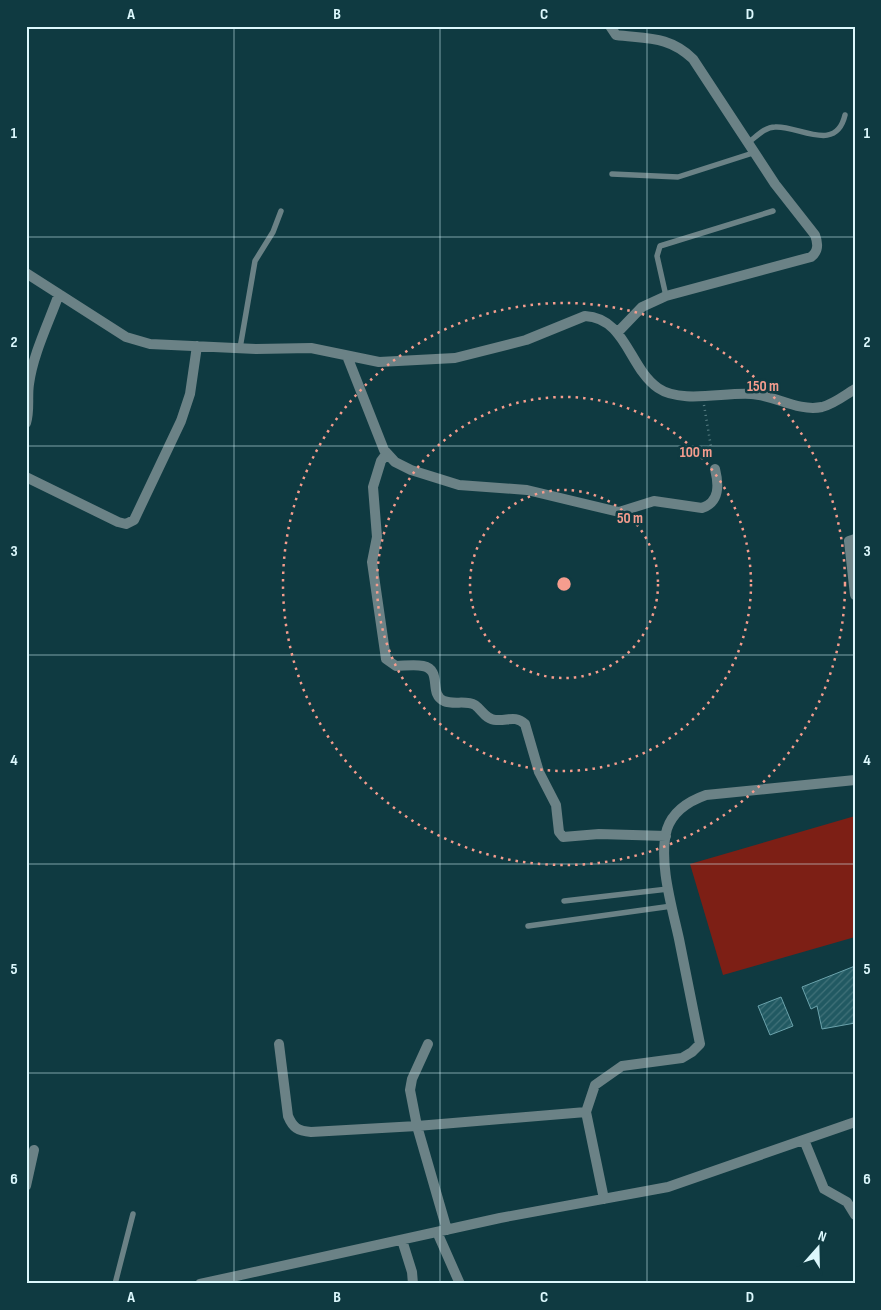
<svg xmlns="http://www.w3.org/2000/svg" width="881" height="1310" viewBox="0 0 881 1310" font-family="'Sofia Sans Condensed',sans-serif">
	<defs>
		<pattern id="building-hatch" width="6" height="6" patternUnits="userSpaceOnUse" patternTransform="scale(1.25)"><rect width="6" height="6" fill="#215962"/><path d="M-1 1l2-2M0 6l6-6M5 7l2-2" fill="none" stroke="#417279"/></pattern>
	</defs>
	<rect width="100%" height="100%" fill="#0f3a41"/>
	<path fill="#7d1f15" d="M855,816V937L723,975L690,864Z"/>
	<path fill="url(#building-hatch)" stroke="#6ba3ac" d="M855,966V1023L822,1029L817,1006L811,1009L802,987Z
		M781,997L793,1026L770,1035L758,1006Z"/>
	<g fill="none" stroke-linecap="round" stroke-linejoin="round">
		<path stroke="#5a8086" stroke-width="2.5" stroke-dasharray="1 4" stroke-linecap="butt" d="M704,405L713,459"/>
		<path stroke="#6b8286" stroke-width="5.5" d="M749,142C757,136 765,127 775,127C798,125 836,154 845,115
			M612,174L678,177L756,152
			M666,296L657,256L660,246L773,211
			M240,348L255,261L273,232L281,211
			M564,901L668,889
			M528,926L672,906
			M115,1284L133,1214"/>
		<path stroke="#6b8286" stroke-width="10" d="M610,26L616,35C648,39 669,36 693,59L775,184L815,235C818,243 819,251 811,257L666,296L642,307L617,333
			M26,273L126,337L150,344L256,349L311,348L379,362L455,358L526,340L585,316C626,318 629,368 658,388C681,404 724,392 751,394C774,395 798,412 822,407C834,404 845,395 855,389
			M347,356L384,450L395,462L411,470L459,485L527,490L619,512L654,501L702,508C720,502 719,485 715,469
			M26,423C30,410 27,397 29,384C33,354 49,322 59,294
			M387,453L381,461L373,487L377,537L372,562L386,659L396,666C404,666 414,664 423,666C443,670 428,694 444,701C454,705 466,700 475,705C482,710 486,720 496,720C508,721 515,715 525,724L539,772L556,805L559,832L563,837L599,834L666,836
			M26,477L118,522L126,524L134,520L181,421L190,394L197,346
			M855,539L849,541L855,595
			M279,1044L288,1116C293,1128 298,1131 311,1132L417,1126L447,1230
			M428,1044L412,1079L410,1090L417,1126L586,1112
			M804,1140L824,1189L847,1202L855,1215
			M26,1186L34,1150
			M604,1199L586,1112L595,1085L622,1066L682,1058L692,1052L700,1044C693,1009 686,974 679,939C672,907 658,861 667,829C673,811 689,801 706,795L855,780
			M437,1232L460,1284
			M402,1240L412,1272L413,1284
			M200,1284L500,1218L668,1187L855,1122"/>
	</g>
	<path fill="none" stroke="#dcf8fd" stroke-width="1" stroke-opacity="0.55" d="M234,26V1284M440,26V1284M647,26V1284M26,237H855M26,446H855M26,655H855M26,864H855M26,1073H855"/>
	<g fill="none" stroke="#f59d8e" stroke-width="2.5" stroke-dasharray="2.5 5">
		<circle cx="564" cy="584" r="94"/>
		<circle cx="564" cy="584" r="187"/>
		<circle cx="564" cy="584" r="281"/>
	</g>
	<circle cx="564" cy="584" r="8" fill="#f59d8e" stroke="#0f3a41" stroke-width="2.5"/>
	<g font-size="15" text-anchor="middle" font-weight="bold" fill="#f59d8e" stroke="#0f3a41" stroke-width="5" stroke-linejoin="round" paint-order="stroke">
		<text x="763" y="391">150 m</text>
		<text x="696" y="457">100 m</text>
		<text x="630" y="523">50 m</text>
	</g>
	<rect width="881" height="1310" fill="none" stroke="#0f3a41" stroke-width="55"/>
	<g transform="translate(818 1248) rotate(20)" stroke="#0f3a41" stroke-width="4" paint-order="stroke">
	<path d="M0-4L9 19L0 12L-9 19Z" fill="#dcf8fd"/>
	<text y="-8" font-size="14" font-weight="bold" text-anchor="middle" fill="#dcf8fd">N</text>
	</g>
	<rect x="28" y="28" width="826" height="1254" fill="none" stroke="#dcf8fd" stroke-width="2"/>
	<g font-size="16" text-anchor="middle" font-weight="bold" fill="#dcf8fd">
		<text x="131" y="19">A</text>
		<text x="337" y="19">B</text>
		<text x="544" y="19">C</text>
		<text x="750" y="19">D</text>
		<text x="14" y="138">1</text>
		<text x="867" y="138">1</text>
		<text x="14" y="347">2</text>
		<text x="867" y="347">2</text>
		<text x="14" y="556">3</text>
		<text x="867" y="556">3</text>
		<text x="14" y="765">4</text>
		<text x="867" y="765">4</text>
		<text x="14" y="974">5</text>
		<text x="867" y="974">5</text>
		<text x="14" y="1184">6</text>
		<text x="867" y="1184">6</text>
		<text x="131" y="1302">A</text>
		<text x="337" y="1302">B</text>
		<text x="544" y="1302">C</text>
		<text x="750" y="1302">D</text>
	</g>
</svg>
